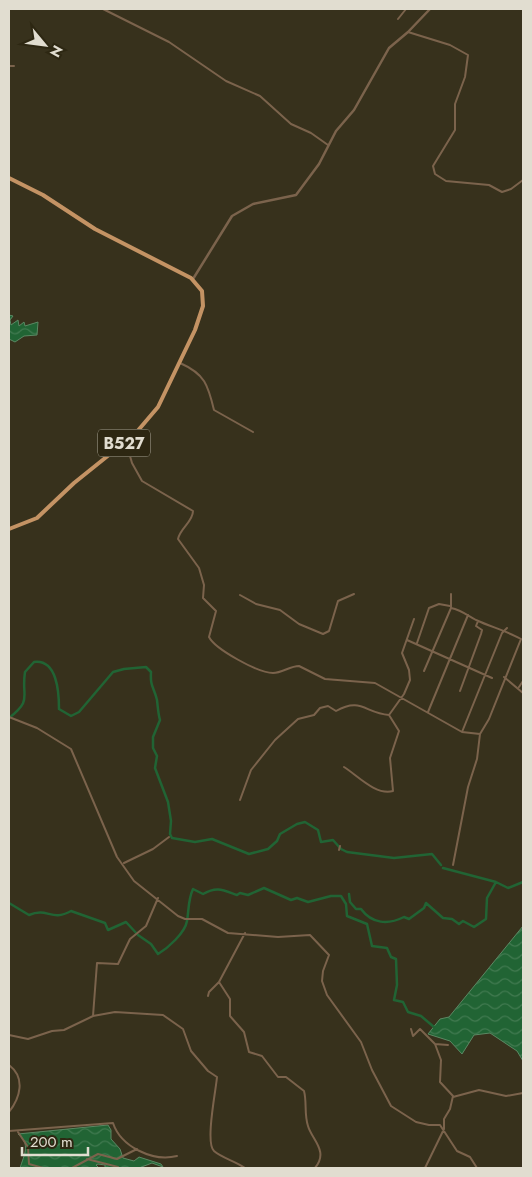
<svg xmlns="http://www.w3.org/2000/svg" width="532" height="1177" viewBox="0 0 532 1177" font-family="Jost,sans-serif">
	<defs>
		<pattern id="water-waves" width="16" height="10" patternUnits="userSpaceOnUse" patternTransform="scale(1.25)"><rect width="16" height="10" fill="#216434"/><path d="M0 5q4-4 8 0t8 0" fill="none" stroke="#417a50"/></pattern>
	</defs>
	<rect width="100%" height="100%" fill="#37311c"/>
	<path fill="url(#water-waves)" stroke="#5b8863" d="M9,315L13,316L10,320L11,325L18,320L19,326L24,322L25,326L38,322L37,335L24,336L15,342L9,339Z
		M523,926V1061L517,1051L490,1033L474,1035L462,1054L450,1041L428,1034L440,1019L449,1017Z
		M108,1125L111,1130V1139L120,1149L123,1158L134,1161L139,1157L161,1164L163,1167L152,1163L139,1168H105V1165L98,1164L96,1165L99,1168H20C24,1155 31,1144 18,1134Z"/>
	<g fill="none" stroke-linecap="round" stroke-linejoin="round">
		<path stroke="#216434" stroke-width="2.5" d="M9,718C33,699 21,698 25,672L34,662C57,659 59,692 59,709L71,716L79,712L113,672L124,669L146,667L151,672C150,687 154,687 157,700C158,708 158,713 160,720L153,737V748L157,756L155,768L168,802L171,821L170,834L172,838L195,842L212,839L249,854L268,849L277,841L280,834L297,824L305,822L318,830L321,842L333,840L341,849L347,852L394,858L432,854L441,865
			M443,868L496,882L508,888L523,882
			M349,894L350,902L356,909H361C372,924 388,925 404,917L409,919L424,908L426,903L443,918L452,919L459,924L463,921L474,927L486,919L487,898L496,882
			M9,903L29,915C48,907 51,922 71,911L105,923L108,930L126,922L138,935L151,944L158,954C168,948 185,933 187,921C189,909 188,900 193,889L203,894C217,886 223,890 237,895L240,893L248,895L264,888L291,900L297,898L308,902L331,896H341L346,904L347,916L367,924L372,946L387,948L391,957L396,959L397,985L394,1000L403,1002L408,1012L421,1016L434,1027"/>
		<path stroke="#7b634c" stroke-width="2" d="M103,9L169,42L226,81L260,96L291,124L311,133L328,145
			M398,19L406,9
			M408,32L450,45L468,55L465,77L455,104V130L433,166L435,174L446,181L489,185L502,192L511,189L523,180
			M9,66H14
			M180,363C205,374 208,385 214,410L253,432
			M126,442L132,463L142,481L193,511C193,522 180,528 178,539L199,568L204,585L203,598L216,611L209,637C215,649 258,673 273,673C282,673 290,666 299,666L325,679L375,683L462,732L480,734L489,719L521,639C507,631 491,627 476,620C467,615 461,610 451,608
			M240,595L256,604L280,610L299,624L323,634L329,631L338,601L354,594
			M407,640L492,678
			M417,643L429,608L439,604L450,606
			M424,671L451,608V594
			M504,677L523,693
			M519,687L523,681
			M460,691L481,634L482,630L476,626L478,621
			M428,712L468,615
			M9,717L37,728L71,749L117,857L134,881L178,916L185,919H202L228,933L278,937L310,935L329,955L323,971L322,981L327,995L361,1042L372,1070L391,1106L416,1122L429,1125H440L457,1151L470,1157L477,1168
			M462,732L502,633L507,628
			M344,767C357,775 376,796 393,791L390,758L399,731L389,715L404,694L410,680L409,670L402,653L414,619
			M240,800L251,770L275,740L298,719L314,715L320,708L328,706L336,711C361,697 365,713 389,715
			M339,850L340,846
			M124,863L153,849L169,837
			M453,865L468,787L477,759L480,734
			M158,898L146,926L130,939L118,964L97,963L93,1016L115,1012L163,1015L183,1029L191,1051L208,1071L217,1077C216,1090 205,1143 214,1151C222,1158 235,1161 245,1168
			M245,933L219,982L230,999V1016L244,1032L249,1052L262,1056L278,1077H286L304,1091C307,1102 304,1114 308,1126C312,1140 329,1151 315,1168
			M208,996L209,992L219,982
			M411,1029L413,1036L420,1029L435,1044L448,1045
			M9,1035L28,1039L52,1031L64,1030L93,1016
			M9,1065C26,1078 20,1098 9,1112
			M453,1097L479,1090L506,1096L523,1093
			M9,1131L113,1123C121,1147 153,1162 177,1156
			M18,1132L28,1147L29,1164L43,1168
			M87,1159L118,1167
			M61,1168H66
			M72,1168L98,1154L117,1159L137,1149
			M425,1168L444,1129V1119L450,1109L453,1096L440,1082L441,1060L435,1044"/>
		<path stroke="#7b634c" stroke-width="2.5" d="M193,279L232,216L253,204L296,195L319,164L336,131L354,110L389,48L408,32L430,9"/>
		<path stroke="#c49364" stroke-width="4" d="M9,178L43,195L95,229L191,278L202,291L203,306L195,330L158,407L135,434L74,483L37,518L9,529"/>
	</g>
	<g text-anchor="middle" stroke-width="4" stroke-linejoin="round" paint-order="stroke">
		<rect fill="#2d2712" stroke="#aba697" stroke-width="1" x="98" y="429.5" width="52" height="27" rx="4"/>
		<g font-size="16" font-weight="bold" fill="#e1ddd0">
			<text x="124" y="449">B527</text>
		</g>
	</g>
	<rect width="532" height="1177" fill="none" stroke="#e1ddd0" stroke-width="20"/>
	<g transform="translate(45 45) rotate(119)" stroke="#2d2712" stroke-width="4" paint-order="stroke">
	<path d="M0-4L9 19L0 12L-9 19Z" fill="#e1ddd0"/>
	<text y="-8" font-size="14" font-weight="bold" text-anchor="middle" fill="#e1ddd0">N</text>
	</g>
	<path d="M22 1147v8h66v-8" fill="none" stroke="#e1ddd0" stroke-width="2.5"/>
	<text x="30" y="1147" font-size="15" fill="#e1ddd0" stroke="#2d2712" stroke-width="4" paint-order="stroke">200 m</text>
</svg>
